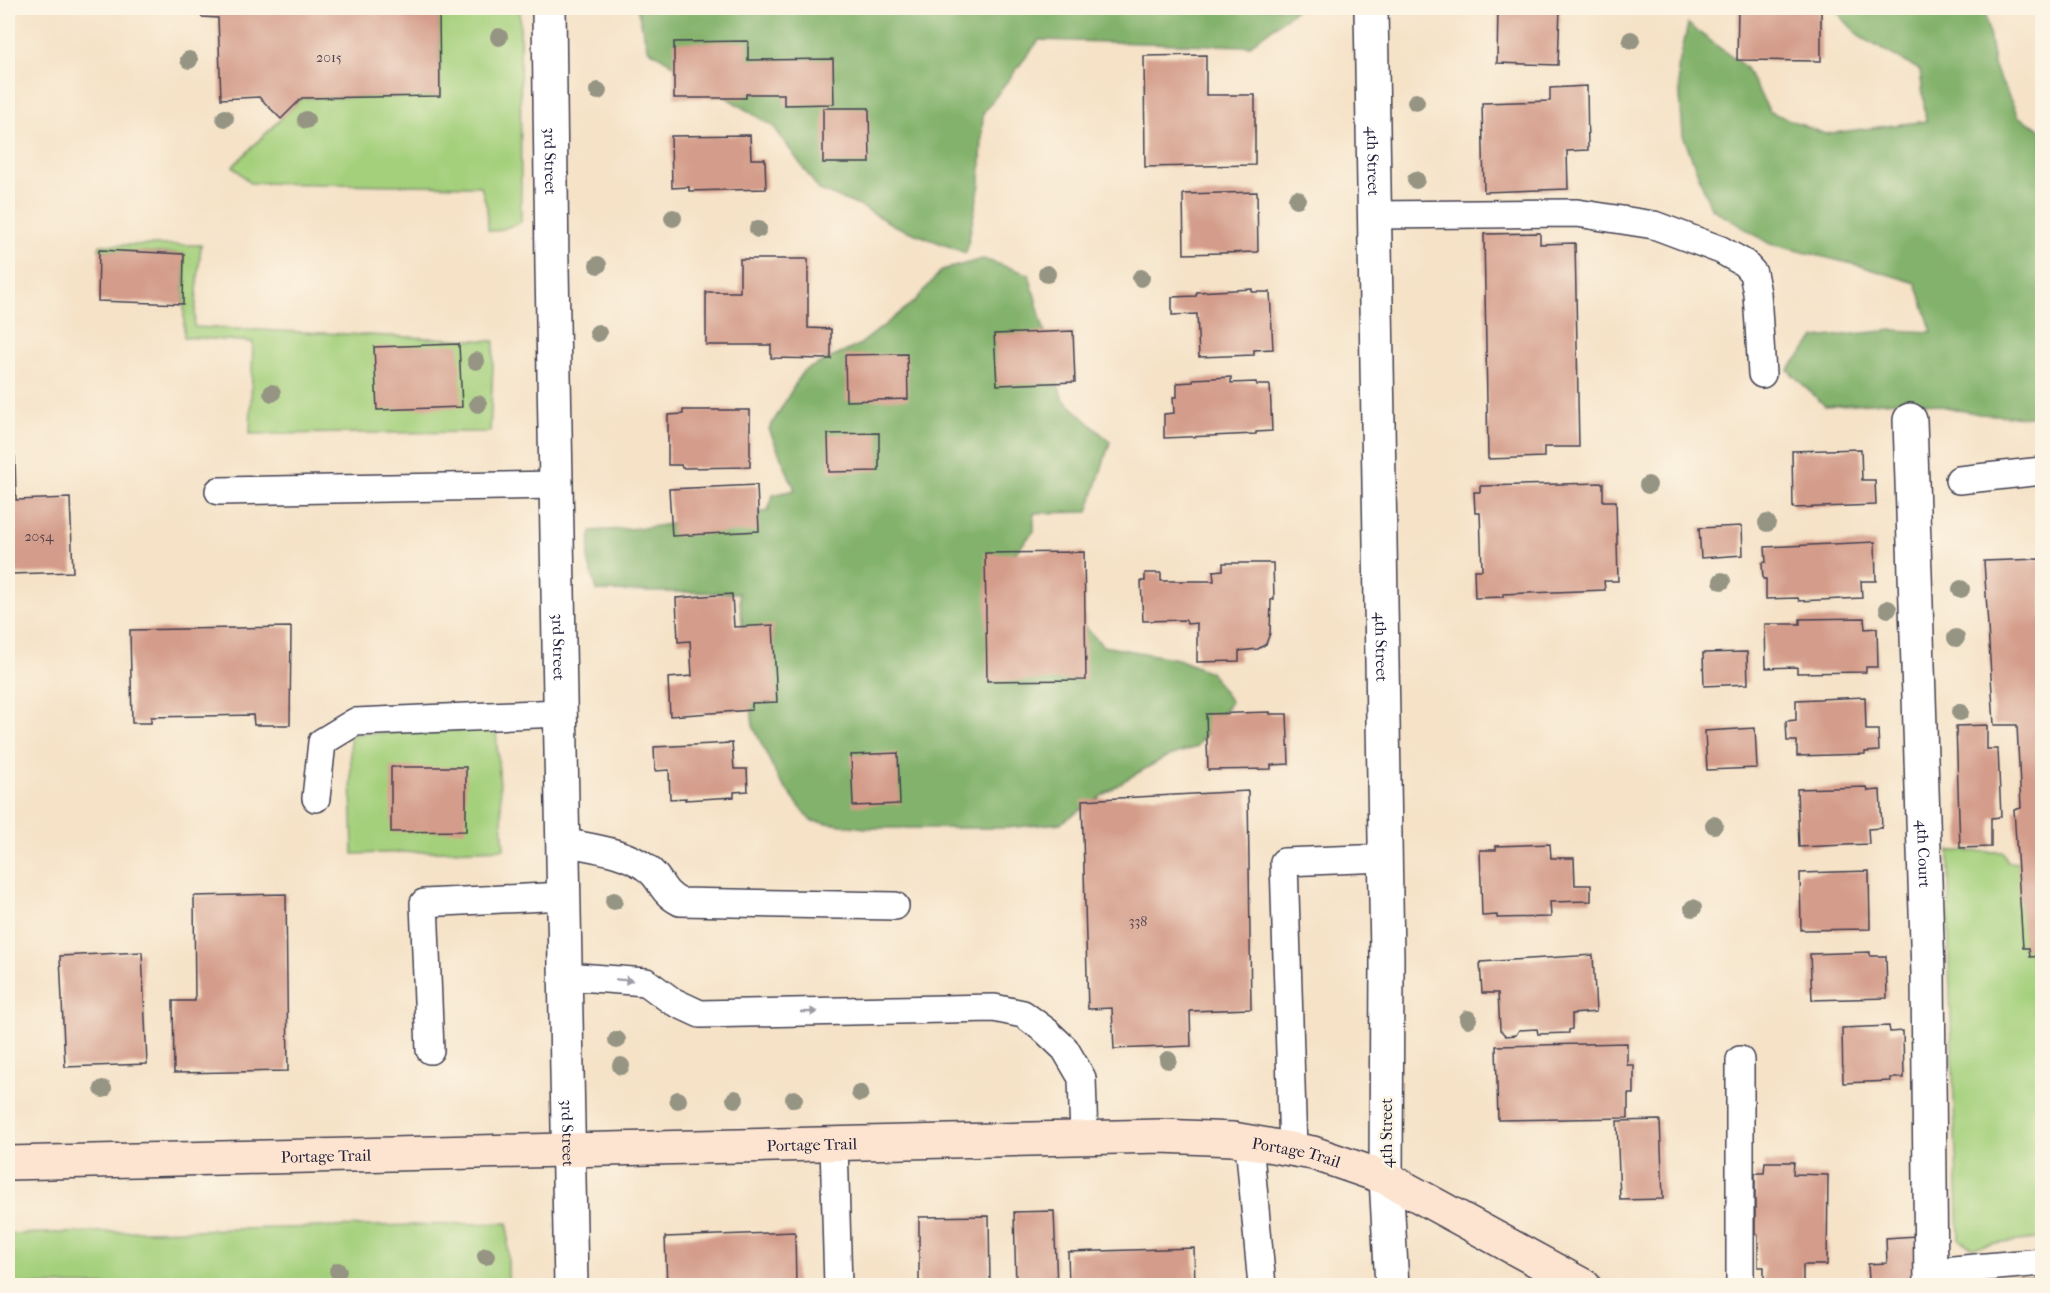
<svg xmlns="http://www.w3.org/2000/svg" width="2050" height="1293" viewBox="0 0 2050 1293" font-family="'IM FELL French Canon',serif">
	<rect width="100%" height="100%" fill="#fcf5e5"/>
	<filter id="ink" filterUnits="userSpaceOnUse"><feTurbulence type="fractalNoise" baseFrequency=".0167" numOctaves="2"/><feDisplacementMap in="SourceGraphic" scale="12" xChannelSelector="R" yChannelSelector="G"/><feConvolveMatrix kernelMatrix="1 2 1 2 8 2 1 2 1" color-interpolation-filters="sRGB"/></filter>
	<filter id="wash" filterUnits="userSpaceOnUse"><feTurbulence type="fractalNoise" baseFrequency=".008" numOctaves="4" result="noise"/><feDisplacementMap in="SourceGraphic" scale="24" xChannelSelector="R" yChannelSelector="G"/><feGaussianBlur stdDeviation="1.35" result="paint"/><feColorMatrix in="noise" values="0 0 0 0 0 0 0 0 0 0 0 0 0 0 0 0 0 1.4 0 .05"/><feComposite in="paint" operator="in"/></filter>
	<g filter="url(#wash)">
		<rect width="100%" height="100%" fill="#f5e2c7"/>
		<path fill="#a4d07c" stroke="#63795c" stroke-width="1.5" d="M439,8H520L521,222L497,231L488,230L487,208L481,186L250,183L233,166L302,98L440,96Z
			M100,245H201L194,327L494,341L490,432L250,434L253,342L184,337V254L99,250Z
			M496,729L504,849L353,854L350,734Z
			M1949,851L2003,852L2008,862L2018,863L2030,957L2042,956V1238L1972,1247L1959,1240L1949,964Z
			M508,1223V1285H8V1234Z"/>
		<path fill="#83b26c" stroke="#526a54" stroke-width="1.5" d="M637,8H1298L1249,46L1039,40L983,113L980,184L966,253L895,226L862,207L819,190L774,127L648,49Z
			M1844,8H1986V16L1995,69L2019,117L2042,130V418L1979,414L1913,400L1825,406L1788,370L1815,338L1893,330L1932,332L1916,283L1857,265L1770,244L1711,208L1683,135L1678,69L1688,24L1745,67L1770,112L1825,134L1926,121L1920,70L1860,37L1837,12Z
			M983,259L1029,274L1062,398L1110,442L1088,512L1034,513V531L1015,553L1103,646L1178,659L1210,672L1231,702L1196,747L1164,758L1127,779L1061,823L1006,828H865L811,821L779,780L753,726L739,593L597,591L588,560L591,531L642,528L768,511L773,495L795,490L769,429L803,371L859,345L915,301L942,270Z"/>
		<g id="blocks">
			<path fill="#d49c8a" d="M200,8H439L440,96L302,98L281,119L259,97L221,99L218,18L202,17Z
				M1498,8H1560L1558,65L1497,63Z
				M1738,8H1821V61L1737,60Z
				M748,41V60L833,59L834,104L784,105V94H746V98H674V42Z
				M1206,55V95H1255V165L1145,167L1144,56Z
				M1587,86L1588,150L1567,151L1568,189L1484,192L1482,103L1550,101V88Z
				M823,108H869L870,163H823Z
				M750,135L751,159H765L766,189L689,191V187L672,188L671,136Z
				M1257,192L1258,252L1184,254L1183,194Z
				M1540,233V244L1575,243L1579,447H1544V457L1488,459L1484,234Z
				M99,250L184,254L183,304L98,301Z
				M740,259H808V328L831,329V359L771,358V345H706V292H740Z
				M1252,289V292H1270L1273,349L1254,350V355L1199,357L1197,314L1172,315V297L1196,296L1197,292Z
				M1073,331L1075,382L997,385L994,334Z
				M459,344L462,407L377,410L374,347Z
				M907,354L908,399L846,401L845,355Z
				M1231,377V383L1256,382L1257,385H1270L1272,431L1256,432V434L1164,438V414L1174,413L1173,397H1177V383L1193,382V379Z
				M683,410H750V467L682,468L681,465H668V415L683,414Z
				M879,433V471L829,472L828,434Z
				M1861,449L1862,480H1875L1876,505L1793,508L1792,451Z
				M8,457H15L16,500L70,498L73,572L11,574V611L8,612Z
				M1603,483V501H1616L1618,581H1604L1605,590L1503,594V597L1475,598L1474,570H1482L1480,513H1475L1474,492H1480V486Z
				M757,485L759,531L672,536L669,489Z
				M1742,526L1743,555L1701,558L1699,528Z
				M1875,542L1876,581H1861L1862,598L1799,601L1798,598L1766,599V579H1763L1762,563L1766,562L1765,547Z
				M1084,552L1086,680L987,681L985,553Z
				M2042,559V956L2030,957L2029,948H2023L2014,810L2021,808L2017,725H1994L1984,561Z
				M1223,563H1273L1274,599L1271,600L1270,633L1266,644L1258,649L1239,651V661L1197,662V623L1187,624L1186,620L1143,621L1141,581H1145V573H1161V581H1214L1213,571L1223,570Z
				M732,594L734,627L773,625L777,702L752,703V710L670,716L668,678L692,676L690,641L678,642L676,598Z
				M1864,618L1865,629L1877,628L1878,667H1866V672L1797,673V667L1766,668L1765,624H1800V619Z
				M291,627L290,725H254L253,715L151,717V723H132L130,630Z
				M1747,652L1748,684L1704,686L1703,653Z
				M1865,697L1866,730H1878L1879,751L1865,752V754L1797,756V741H1787L1786,721L1796,720V700Z
				M1270,712V714H1287L1289,764L1271,765V769L1208,770L1206,714Z
				M1987,725V749H1998L2001,817L1991,818V847L1960,848L1956,726Z
				M1755,728L1757,768L1707,770L1705,731Z
				M732,743L734,769H747L748,791L734,792V797L685,800L686,798L670,799L669,770L655,771L654,747Z
				M898,753L900,804L853,806L851,755Z
				M391,767H466V831L391,832Z
				M1867,787L1868,791L1880,790L1882,828L1868,829L1869,844L1799,847L1797,789Z
				M1248,791L1251,1009L1190,1011L1191,1046L1114,1049L1112,1008L1088,1009L1082,800Z
				M1550,844L1551,858H1574L1575,885H1591V901L1550,902L1551,917L1497,918V915L1482,916L1480,850H1496V846Z
				M1869,871L1870,929L1801,930L1800,873Z
				M286,894L288,1071L174,1073L173,1001H195L194,896Z
				M142,952L147,1064L65,1067L60,956Z
				M1870,952V956H1886L1887,998L1812,1000L1810,954Z
				M1593,955L1596,1012L1572,1014V1029L1569,1030V1033L1538,1034L1537,1029L1519,1030L1516,1035L1506,1036L1500,1030L1498,993H1482L1480,962Z
				M1889,1026L1890,1032L1903,1031L1904,1078H1890L1891,1081L1843,1083L1842,1028Z
				M1627,1043V1065H1634V1094H1628V1118L1498,1120L1496,1046Z
				M1660,1120L1663,1199L1620,1200L1617,1121Z
				M1765,1162H1794L1793,1174L1828,1175L1827,1265H1803V1285H1764V1267H1758V1235L1755,1234V1173H1764Z
				M1054,1211L1057,1286H1016L1014,1212Z
				M989,1216L990,1286H919V1217Z
				M795,1232L796,1286H667L665,1237Z
				M1916,1236L1919,1286H1863L1862,1282L1869,1281L1868,1264L1887,1263L1886,1238Z
				M1194,1248L1195,1286H1069L1068,1252Z
				M2042,1280V1286H2006V1284Z"/>
		</g>
	</g>
	<g filter="url(#ink)">
		<use href="#blocks" fill-opacity="0" stroke="#423f50" stroke-width="1.5"/>
		<g fill="none" stroke-linecap="round" stroke-linejoin="round">
			<g stroke="#423f50" stroke-width="30">
				<path id="service" d="M1374,215L1577,213L1654,225L1721,250L1744,263L1753,273L1757,293L1762,374
					M1959,480L2042,471
					M219,491L556,485
					M316,798L322,742L355,722L560,713
					M563,842C591,848 625,851 648,869C662,879 660,892 680,902L895,906
					M565,976L646,982L672,1001L700,1014L994,1008L1023,1014L1046,1031L1065,1049L1082,1078L1084,1138
					M430,1050L424,903L564,896
					M1740,1060V1286
					M1249,1142L1262,1286
					M834,1144L838,1286
					M1293,1149L1284,862L1386,858
					M1931,1272L2042,1262"/>
			</g>
			<g stroke="#423f50" stroke-width="36">
				<g id="minor">
					<path id="s1" d="M549,8L552,268L571,1286"/>
					<path id="s2" d="M1910,420L1928,973L1931,1286"/>
				</g>
			</g>
			<g stroke="#423f50" stroke-width="36">
				<g id="tertiary">
					<path id="s3" d="M1371,8L1387,958L1386,1178L1392,1286"/>
				</g>
			</g>
			<g stroke="#423f50" stroke-width="36">
				<g id="secondary">
					<path id="s4" d="M8,1163L1161,1136L1233,1139L1313,1153L1386,1178L1584,1286"/>
				</g>
			</g>
			<use href="#service" stroke="#fff" stroke-width="27"/>
			<use href="#minor" stroke="#fff" stroke-width="33"/>
			<use href="#tertiary" stroke="#fff" stroke-width="33"/>
			<use href="#secondary" stroke="#fde4d0" stroke-width="33"/>
		</g>
		<g fill="#969584">
			<circle cx="499" cy="37" r="9"/>
			<circle cx="1631" cy="40" r="9"/>
			<circle cx="189" cy="60" r="9"/>
			<circle cx="598" cy="91" r="9"/>
			<circle cx="1416" cy="102" r="9"/>
			<circle cx="225" cy="118" r="9"/>
			<circle cx="306" cy="120" r="9"/>
			<circle cx="1416" cy="180" r="9"/>
			<circle cx="1297" cy="199" r="9"/>
			<circle cx="673" cy="218" r="9"/>
			<circle cx="758" cy="229" r="9"/>
			<circle cx="598" cy="265" r="9"/>
			<circle cx="1047" cy="274" r="9"/>
			<circle cx="1141" cy="278" r="9"/>
			<circle cx="598" cy="333" r="9"/>
			<circle cx="476" cy="361" r="9"/>
			<circle cx="272" cy="393" r="9"/>
			<circle cx="478" cy="404" r="9"/>
			<circle cx="1648" cy="485" r="9"/>
			<circle cx="1767" cy="523" r="9"/>
			<circle cx="1722" cy="581" r="9"/>
			<circle cx="1961" cy="589" r="9"/>
			<circle cx="1888" cy="609" r="9"/>
			<circle cx="1956" cy="638" r="9"/>
			<circle cx="1960" cy="712" r="9"/>
			<circle cx="1714" cy="825" r="9"/>
			<circle cx="614" cy="901" r="9"/>
			<circle cx="1693" cy="908" r="9"/>
			<circle cx="1468" cy="1019" r="9"/>
			<circle cx="617" cy="1040" r="9"/>
			<circle cx="1168" cy="1060" r="9"/>
			<circle cx="621" cy="1066" r="9"/>
			<circle cx="103" cy="1089" r="9"/>
			<circle cx="860" cy="1093" r="9"/>
			<circle cx="735" cy="1099" r="9"/>
			<circle cx="794" cy="1099" r="9"/>
			<circle cx="678" cy="1100" r="9"/>
			<circle cx="486" cy="1256" r="9"/>
			<circle cx="338" cy="1271" r="9"/>
		</g>
		<defs><path id="oneway-solid" d="M-6-.8H1V-3.2L6.5 0L1 3.2V.8H-6Z" transform="scale(1.5)"/></defs>
		<g fill="#9c9ca7">
			<use href="#oneway-solid" transform="translate(624 980) rotate(4)"/>
			<use href="#oneway-solid" transform="translate(809 1012) rotate(-1)"/>
		</g>
	</g>
	<g text-anchor="middle" stroke-width="5" stroke-linejoin="round" paint-order="stroke">
		<g font-size="14" fill="#4e404f">
			<text x="329" y="62">2015</text>
			<text x="39" y="541">2054</text>
			<text x="1138" y="926">338</text>
		</g>
		<g font-size="16" fill="#22223b" stroke="#fcf5e5">
			<text dy="6" stroke="none"><textPath href="#s1" startOffset="153">3rd Street</textPath></text>
			<text dy="6" stroke="none"><textPath href="#s3" startOffset="153">4th Street</textPath></text>
			<text dy="6" stroke="none"><textPath href="#s1" startOffset="639">3rd Street</textPath></text>
			<text dy="6" stroke="none"><textPath href="#s3" startOffset="639">4th Street</textPath></text>
			<text dy="6" stroke="none"><textPath href="#s2" startOffset="434">4th Court</textPath></text>
			<text dy="6" stroke="none"><textPath href="#s1" startOffset="1125">3rd Street</textPath></text>
			<text transform="translate(1386 1133) rotate(-90)" y="6">4th Street</text>
			<text dy="6" stroke="none"><textPath href="#s4" startOffset="804">Portage Trail</textPath></text>
			<text dy="6" stroke="none"><textPath href="#s4" startOffset="1290">Portage Trail</textPath></text>
			<text dy="6" stroke="none"><textPath href="#s4" startOffset="318">Portage Trail</textPath></text>
		</g>
	</g>
	<rect width="2050" height="1293" fill="none" stroke="#fcf5e5" stroke-width="30"/>
</svg>
